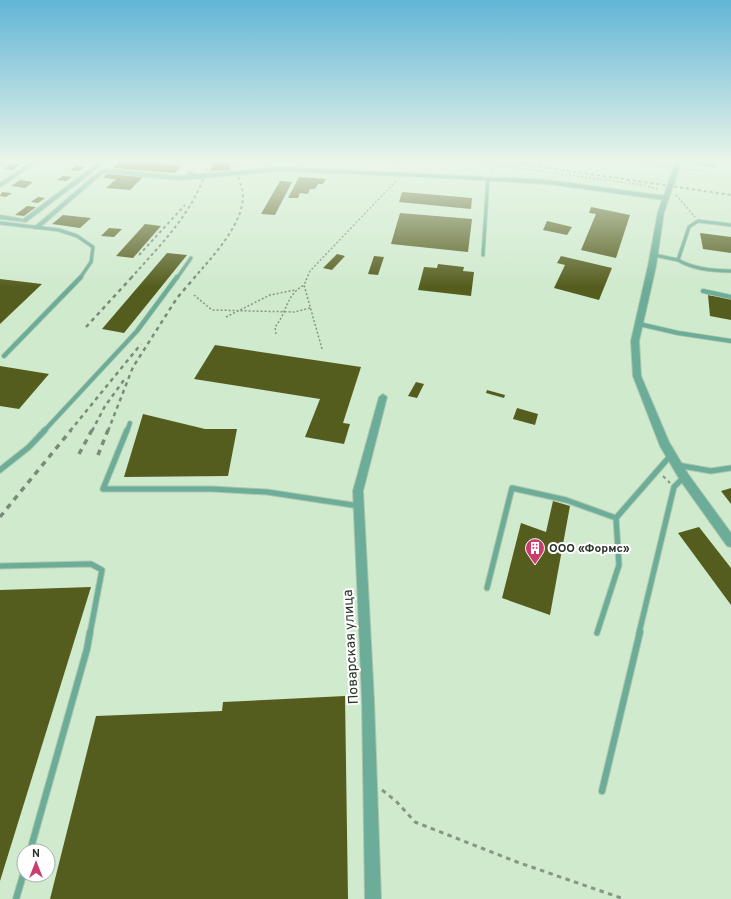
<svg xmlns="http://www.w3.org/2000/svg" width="731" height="899" viewBox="0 0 731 899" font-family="Overpass,sans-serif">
	<rect width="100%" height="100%" fill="#d0eace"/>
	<path fill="#555d1e" d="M121,161H131L182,166L175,173L113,168Z
		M212,163H231L230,170L211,171Z
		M11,164H20L13,170L4,169Z
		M76,166L85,167L79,171L70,170Z
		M108,173L144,176L130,190L106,188L116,179L103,178Z
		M63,176L72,177L66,181L57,180Z
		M299,177L326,179L323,184H318L315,189H310L308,194L300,193L298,198H288Z
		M20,180L33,182L25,188L11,186Z
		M280,181L292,182L275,215L261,214Z
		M2,192L12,193L6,197L0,196Z
		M402,192L472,198L471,209L399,202Z
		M38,197L45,198L38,203L31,202Z
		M27,206L36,207L24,216L15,215Z
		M591,207L630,215L616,258L581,250L596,214L589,213Z
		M400,213L472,219L468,252L391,244Z
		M63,215L91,218L80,228L52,224Z
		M547,221L572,227L567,235L543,230Z
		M145,224L161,226L133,258L116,256Z
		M109,228L122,229L114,237L101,236Z
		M700,233L731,237V253L703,249Z
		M167,253L187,255L124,333L102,329Z
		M337,254L345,256L332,270L323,268Z
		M374,256L384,257L378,275L368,274Z
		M561,256L612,268L599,300L554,288L565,265L557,263Z
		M438,264L464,267L463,271L474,272L471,296L418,290L424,267L437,268Z
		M0,279L42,284L0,324Z
		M708,295L731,299V320L710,316Z
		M215,345L361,367L343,423L350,424L344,444L305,437L320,399L194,379Z
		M0,366L49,374L19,409L0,406Z
		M416,382L424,384L417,398L408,396Z
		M487,390L505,395L504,398L486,393Z
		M517,408L538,414L535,425L513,419Z
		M143,414L205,429H237L228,476L124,477Z
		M731,488V504L721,491Z
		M553,501L570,506L550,615L502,598L521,523L546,532Z
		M699,527L731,568V605L678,533Z
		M91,587L0,881V590Z
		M345,696L348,899H50L96,716L222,711L223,702Z"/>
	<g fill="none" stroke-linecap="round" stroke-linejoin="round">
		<g stroke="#afc6ad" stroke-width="4.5">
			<path id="service-far3" d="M688,161L713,166L716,161
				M189,173L200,177
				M0,223L59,230L77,236L93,247L91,262L80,278
				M483,255L488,179
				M654,255L678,260L689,227L698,221L731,225
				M678,260C693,269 713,271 731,271
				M177,278L191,258"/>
		</g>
		<g stroke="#afc6ad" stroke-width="5.5">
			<path id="service-far2" d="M703,291L731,297
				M639,324L678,333L731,341
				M4,356L81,277
				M44,431L137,331L177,277
				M127,431L130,423"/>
		</g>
		<g stroke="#afc6ad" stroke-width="7">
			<path id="service-far1" d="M127,430L103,489H212L267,492L359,506
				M677,465L711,471L731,468
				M0,470L29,447L45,430
				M0,566L91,564L102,570L90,633
				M487,588L512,488L566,500L616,518L671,455
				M597,633L619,565L616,518
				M639,633L674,487L684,477"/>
		</g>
		<g stroke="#afc6ad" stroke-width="8">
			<path id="service" d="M602,791L640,632
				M30,851L87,649L90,632
				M16,899L24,872"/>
		</g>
		<g stroke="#afc6ad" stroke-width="2">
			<path id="minor" d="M33,161H39L0,187V183Z
				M101,161H107L26,222L0,219V215L23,219Z
				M280,167L548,180L665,196L668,198L665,200L548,184L446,178L280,171L179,180L107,173H103L38,229L33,228L101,170L107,169L179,176Z
				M383,394L387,397L363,491L374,700L381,899H365L362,700L353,491L379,397Z"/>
		</g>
		<g stroke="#afc6ad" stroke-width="2">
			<path id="tertiary" d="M676,161H682L664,212L656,266L639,341L641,376L669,442L688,474L731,533V547L727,546L680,480L660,446L633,376L631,341L648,266L658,212Z"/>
		</g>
		<path stroke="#849783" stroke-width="1.5" stroke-dasharray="2 2" stroke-linecap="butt" d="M397,161L398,168
			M466,161L643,185L658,189
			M605,161L670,166
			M490,165L492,166V173
			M684,169L705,171
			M676,195L695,217
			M194,295L212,310L294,312L310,308
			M226,317L270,295L295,290
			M276,334L275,327C288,311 285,296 304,285
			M322,349L304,285L310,271L396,181"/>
		<path stroke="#849783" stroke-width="2" stroke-dasharray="3.5 3.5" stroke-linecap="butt" d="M663,476L670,483"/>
		<path stroke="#849783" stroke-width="3" stroke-dasharray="4.5 4.5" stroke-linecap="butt" d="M382,790L396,801L415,822L517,862L624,899"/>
		<use href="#service-far3" stroke="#6bad98" stroke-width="3"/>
		<use href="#service-far2" stroke="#6bad98" stroke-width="4"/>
		<use href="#service-far1" stroke="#6bad98" stroke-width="5"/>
		<use href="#service" stroke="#6bad98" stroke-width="6"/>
		<use href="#minor" fill="#6bad98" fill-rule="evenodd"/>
		<use href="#tertiary" fill="#6bad98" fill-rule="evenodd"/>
		<path stroke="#7a8c79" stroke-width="2" stroke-dasharray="3 3" stroke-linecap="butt" d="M216,161V163
			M502,161L731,195
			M139,255L185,205
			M131,278C163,242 197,209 209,161
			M194,278C212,257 242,226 243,197C243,186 236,172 233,161"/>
		<path stroke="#7a8c79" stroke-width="2.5" stroke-dasharray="4 4" stroke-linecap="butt" d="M86,327L132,277
			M70,431L141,344
			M92,431L105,406L124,380
			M108,431L133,367L177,298L195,277"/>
		<path stroke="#7a8c79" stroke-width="3.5" stroke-dasharray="5.5 5.5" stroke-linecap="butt" d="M79,454L92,430
			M98,455L108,430
			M0,517L71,430"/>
	</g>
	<linearGradient id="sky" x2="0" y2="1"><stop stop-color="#61b5d6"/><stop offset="0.56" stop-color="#eaf6e9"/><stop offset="1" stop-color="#eaf6e9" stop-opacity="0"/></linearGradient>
	<rect width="731" height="287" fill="url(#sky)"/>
	<defs>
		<g id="building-pin" transform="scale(1)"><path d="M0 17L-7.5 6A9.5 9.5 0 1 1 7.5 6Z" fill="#cb3e6b" stroke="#fff"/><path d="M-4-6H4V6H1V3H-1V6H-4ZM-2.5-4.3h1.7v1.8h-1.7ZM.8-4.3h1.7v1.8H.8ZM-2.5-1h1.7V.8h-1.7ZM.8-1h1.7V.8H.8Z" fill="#fff"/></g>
	</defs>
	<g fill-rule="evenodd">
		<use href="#building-pin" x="535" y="548"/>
	</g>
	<g text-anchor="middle" stroke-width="4" stroke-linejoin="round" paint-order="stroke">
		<g font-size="12" font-weight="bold" fill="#2a342a" stroke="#fff" text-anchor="start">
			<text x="549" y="552">ООО «Формс»</text>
		</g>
		<g font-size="14" fill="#2a342a" stroke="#fff">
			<text transform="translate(350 647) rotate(-93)" y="5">Поварская улица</text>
		</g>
	</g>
	<g transform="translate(36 863)"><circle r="19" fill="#ffffff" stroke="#aaaeaa"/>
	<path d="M0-3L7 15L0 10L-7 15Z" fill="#cb3e6b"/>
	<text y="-6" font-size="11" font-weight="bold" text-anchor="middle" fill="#2a342a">N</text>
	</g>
</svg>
